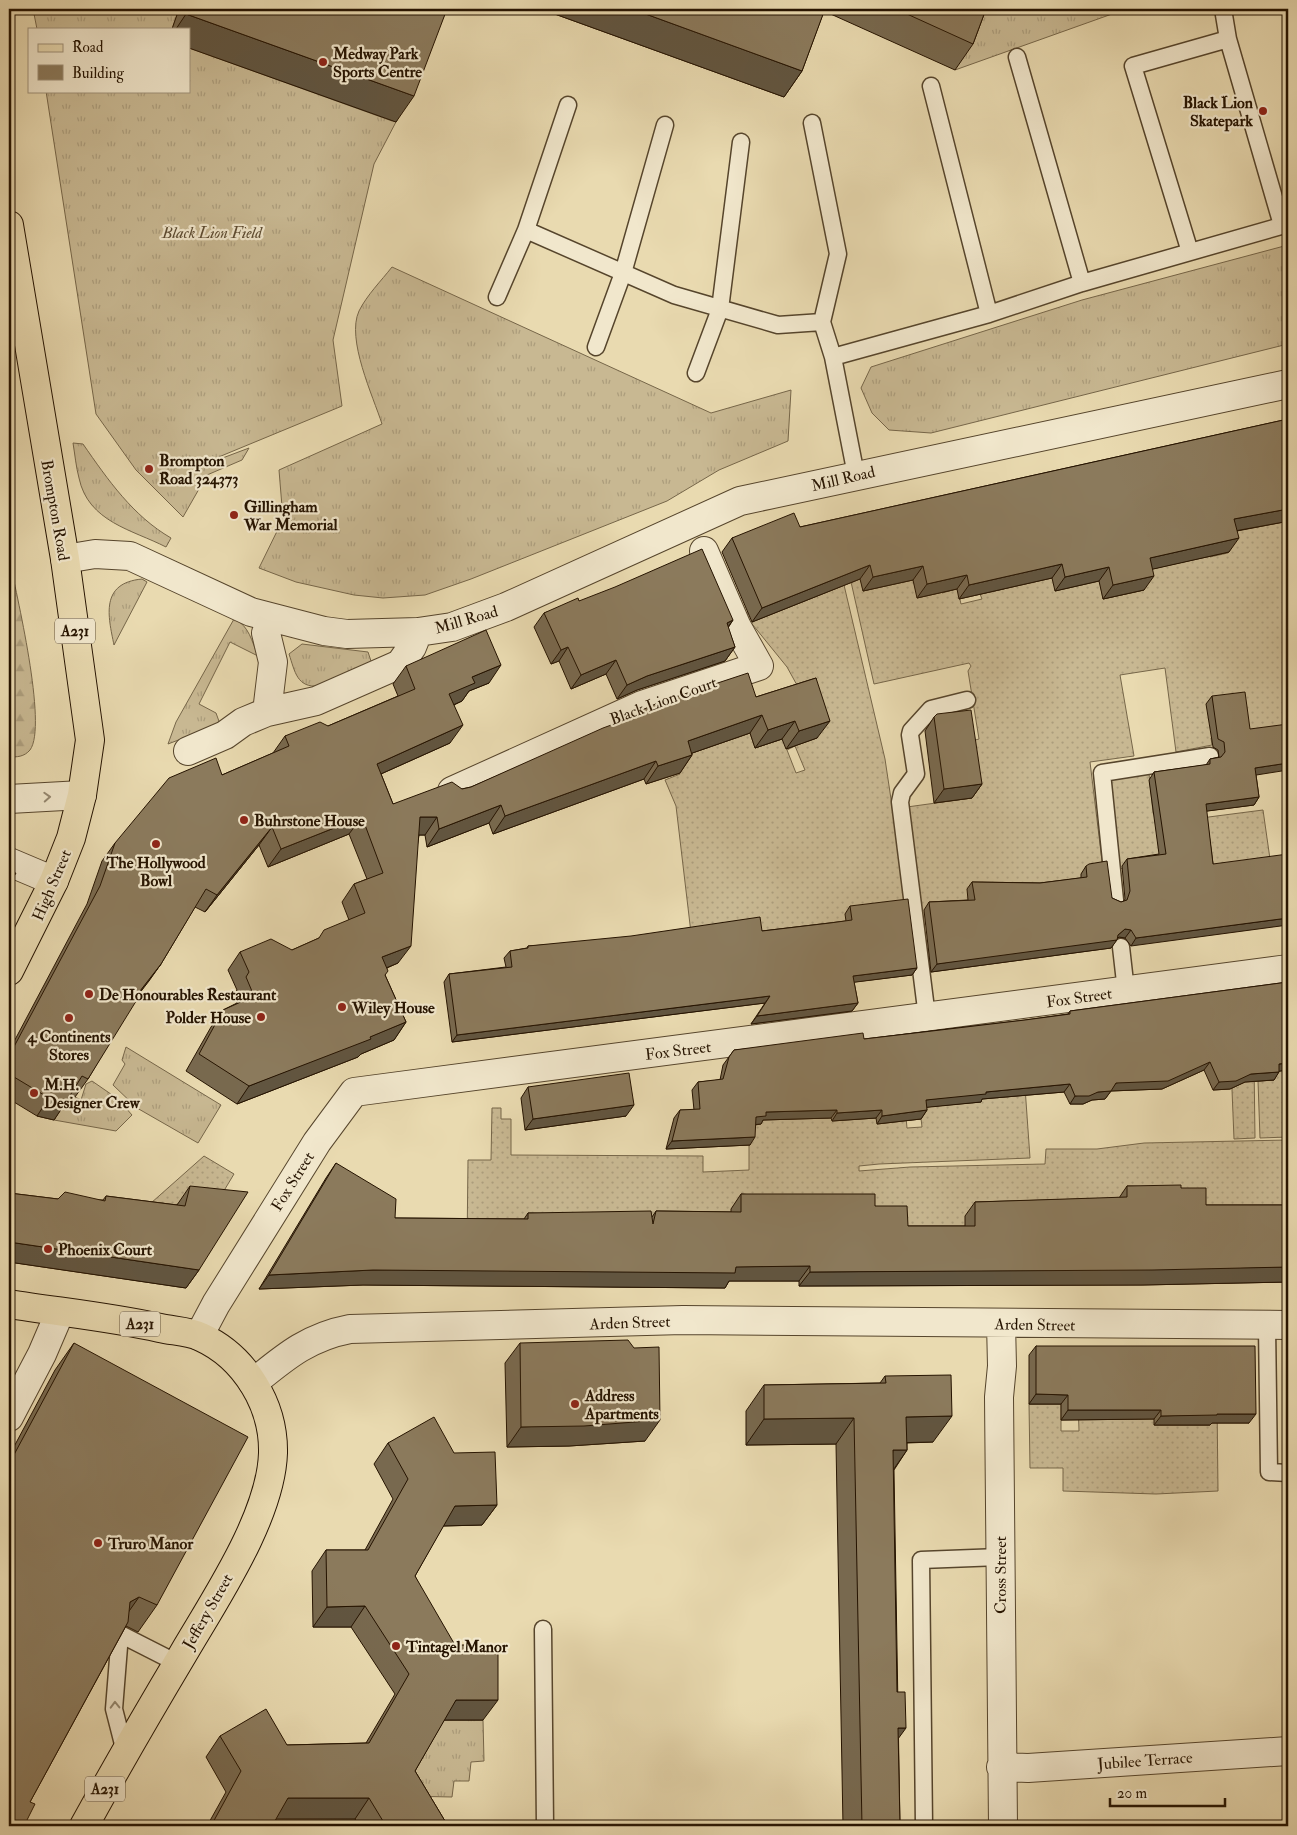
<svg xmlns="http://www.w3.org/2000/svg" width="1297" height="1835" viewBox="0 0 1297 1835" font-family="'IM FELL Double Pica',serif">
	<defs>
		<pattern id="grass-tufts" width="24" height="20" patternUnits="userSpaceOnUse" patternTransform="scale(1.25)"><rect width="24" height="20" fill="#c8b892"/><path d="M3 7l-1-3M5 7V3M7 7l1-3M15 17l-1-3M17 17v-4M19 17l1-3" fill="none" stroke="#ac9d7c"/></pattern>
		<pattern id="forest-firs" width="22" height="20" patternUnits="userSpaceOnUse" patternTransform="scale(1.25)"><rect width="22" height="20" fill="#c8b892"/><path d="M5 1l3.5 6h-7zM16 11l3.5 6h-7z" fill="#ac9d7c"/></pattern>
		<pattern id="garden-dots" width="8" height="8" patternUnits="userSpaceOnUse" patternTransform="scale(1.25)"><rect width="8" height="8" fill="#c8b892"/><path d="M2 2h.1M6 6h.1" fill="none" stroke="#ac9d7c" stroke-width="1.8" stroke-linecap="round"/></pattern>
	</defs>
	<rect width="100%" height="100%" fill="#e9dab0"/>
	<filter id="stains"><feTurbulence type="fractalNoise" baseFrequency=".004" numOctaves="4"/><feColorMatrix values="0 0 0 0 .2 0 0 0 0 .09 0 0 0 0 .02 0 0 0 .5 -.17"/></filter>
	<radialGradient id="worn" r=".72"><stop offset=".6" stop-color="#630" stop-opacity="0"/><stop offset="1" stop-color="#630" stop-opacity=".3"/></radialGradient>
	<path fill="url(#grass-tufts)" stroke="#766649" d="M33,9H179L172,29H37Z
		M977,9H1126L955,70Z
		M189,48L392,121L397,120L374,164L333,340L342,406L209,461V463L212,462L249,448L242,460L207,475L183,517L136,470L96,414L46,91H189Z
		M1288,245V344L931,433L889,430L872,413L861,388L871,367L1082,300Z
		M392,267L711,413L791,390L788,441L719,470L667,501L471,579L425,595L383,598L354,595L296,582L259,568L283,519L279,470L382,424C373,396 346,339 359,311C367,295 381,281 392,267Z
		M73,443L83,444C108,480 133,516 171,538L166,547C133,530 88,522 79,478C76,467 75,455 73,443Z
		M142,579L147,582L114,645C108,616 100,583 142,579Z
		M234,619C249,625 252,642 258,656L230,642L199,704L216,713L220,724L168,744L176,722Z
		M302,644L368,652L372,664L319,686C297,688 295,672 289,654Z
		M126,1047L221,1105L198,1143L137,1108L113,1085L125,1064L122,1060Z
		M92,1081L118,1099L132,1115L116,1131L54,1120L69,1094L81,1100L86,1084Z
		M442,1720H483L484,1761L471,1762L469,1781H454L452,1797L404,1796L401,1791Z"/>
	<path fill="url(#forest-firs)" stroke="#766649" d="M9,558C16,592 48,726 30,750C24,757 17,757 9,757Z"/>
	<path fill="url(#garden-dots)" stroke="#766649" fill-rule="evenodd" d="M1281,511L1285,528L1288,527V730L1211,738L1212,745L1176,752L1165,668L1120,675L1134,756L1090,762L1107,902C1062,907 1017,901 972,905C954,906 940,923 922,925L907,807L972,798L964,743L979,739L968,671L971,666L969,663L874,684L849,573L859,570L863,591L871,589L908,561L918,598L938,576L942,593L953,590L949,553L961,604L982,599L980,594L1004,589L997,555L1099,578L1103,599L1144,590L1137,556L1204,529L1210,557L1228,553L1225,533Z
		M844,585L885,759L907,906L848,936L825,930L691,933L676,806L665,780L680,774L675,759L750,733L755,748L792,736L803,696L787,667L744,614ZM795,746L805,770L796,773L787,750Z
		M1149,774L1153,812L1191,891L1131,867L1119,869L1111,779Z
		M1263,810L1271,866L1208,872L1201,818Z
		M1270,1035L1282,1071L1288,1070V1137L1260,1138L1258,1081L1274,1080Z
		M1230,1041L1254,1063L1255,1138L1234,1139Z
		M1024,1073L1030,1158L879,1164L859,1166V1171L910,1167L1045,1164L1046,1149H1097L1144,1143L1288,1140V1236L467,1248L468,1160H491L492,1108H501V1119H511V1155L703,1156V1172L749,1170V1126L760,1109L903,1086L907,1128L922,1127L919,1101L978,1076Z
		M204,1156L234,1174L219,1199L177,1204L156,1222L133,1219Z
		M1078,1401H1154L1155,1425H1210L1217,1402L1218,1491L1156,1494L1063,1491V1468H1030L1029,1404H1061V1431H1079Z"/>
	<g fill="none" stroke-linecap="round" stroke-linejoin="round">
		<g stroke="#56452c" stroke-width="19">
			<path id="lane" d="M1223,9L1228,39L1282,225
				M1017,57L1082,283
				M931,86L989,314
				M568,105L526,230L674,295L778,325L822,322L833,357
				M812,123L838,254L822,322
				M1190,252L1133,66L1228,39
				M497,297L526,230
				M596,347L623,273L665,125
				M696,373L720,309L741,142
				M856,475L833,357L989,314L1082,283L1288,224
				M1115,900L1102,773L1210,756
				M1121,947L1126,991
				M927,1017L900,802L902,793L916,774L910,735L911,731L931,709L967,700
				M1267,1326L1269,1472L1288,1473
				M543,1629L545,1826
				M125,1752L114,1709L120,1634L177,1663
				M924,1826L921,1560L1000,1557"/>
		</g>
		<g stroke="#56452c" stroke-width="30">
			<path id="street" d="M65,559L95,554L130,556L251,612L324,631L347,634L418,632L452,627L506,607L740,501L1288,384
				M267,712L273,662L266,633L271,619
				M188,751L225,735L243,722L267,712L316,701L400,664L412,647L418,632
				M452,791L642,705L759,666L737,627L704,551
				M9,799L82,795
				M9,862L54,881
				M1001,1323L1002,1366L999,1397L1003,1826
				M199,1336L216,1304L317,1142L354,1092L1288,969
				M253,1383C285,1357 308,1337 350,1329L683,1320L1288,1325
				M9,1417L42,1354L60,1312
				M1001,1767L1028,1768L1288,1751"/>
		</g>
		<g stroke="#251300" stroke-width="30">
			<path id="primary" d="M9,225L65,559L90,740L82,795L71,838L54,881L9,971
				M9,1304C59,1312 110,1317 160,1328C173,1331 189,1331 201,1337C245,1357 274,1405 273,1453C271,1517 215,1599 183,1654C149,1711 116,1768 84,1826"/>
		</g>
		<use href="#lane" stroke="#f1e7cc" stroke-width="16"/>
		<use href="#street" stroke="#f1e7cc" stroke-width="28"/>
		<use href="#primary" stroke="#e9dab0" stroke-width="28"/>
	</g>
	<path fill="#78694f" stroke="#251300" d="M179,9H447L396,122L189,29H172Z
		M541,9H986L973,44L955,70L824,11L802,71L784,97Z
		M1288,419V526L1285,527L1284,522L1237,531L1229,552L1152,569L1144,590L1103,599L1099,581L1055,591L1052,578L959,599L957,589L917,598L913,580L863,591L860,579L752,622L722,552L732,538L800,527Z
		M579,601L733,620L728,628L735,647L725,661L637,690L617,699L606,674L571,689L559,661L551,664L534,627L544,613Z
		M406,666L489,683L469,691L462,701L454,705L450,743L381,774L393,804L471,787L639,715L642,710L756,697L816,678L817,738L786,749L782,739L755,748L750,733L692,753V755L680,773L646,784L644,779L493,834L489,823L427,847L425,835H419L398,963L387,968L385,975L406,1022L394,1040L361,1054L358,1057L237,1104L186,1071L211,1027L223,1010L237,1003L234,995L237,990L228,970L240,952L292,950L319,938L349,920L342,902L354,884L367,879L349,834L268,867L259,845L205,912L195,907L161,964L135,999L88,1079L75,1097L71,1094L54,1120L37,1116L9,1099V1051L87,904L102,861L115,843L222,775L273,753L285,736L328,726L398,696L393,684Z
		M1212,696L1256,775L1259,797L1254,805L1206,811L1213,864L1131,946L1125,938L1119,937L1117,939L1111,948L931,972L924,910L929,902L968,900L967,889L972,882L1040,883L1081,878V874L1086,866L1112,898L1121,902L1124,901L1125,899L1122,866L1127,859L1159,854L1149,780L1154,772L1206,765L1210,759L1219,757L1218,750L1213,747L1206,704Z
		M934,717L982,784L972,798L934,803L925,731Z
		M850,906L917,968L912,975L854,982L858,1003L852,1011L751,1024L765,1003L452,1042L444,982L449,974L506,967L504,958L510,951L527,948L528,946L762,931L846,921L845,914Z
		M1288,982V1070L1279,1071L1274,1080L1245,1082L1230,1089L1213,1090L1204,1070L1162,1089L1111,1091L1105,1099L1092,1100L1083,1104H1070L1064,1092L982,1099L981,1102L926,1107L927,1110L921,1119L877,1124L876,1118L832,1121L831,1118L763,1120L761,1124L755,1125L750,1145L666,1149L674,1118L680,1110H694L692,1090L698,1082L720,1080L723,1065L734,1050L864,1039L1025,1020L1068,1014L1070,1011Z
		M528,1087L626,1116L525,1130L521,1098Z
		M336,1163L395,1218L524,1219L528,1213L652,1217L656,1211L731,1212V1209L741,1194L875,1206L908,1226H965V1216L975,1202L1119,1198L1127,1186L1181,1188L1206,1205H1288V1282L1142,1285L799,1286V1281H729L725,1288L363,1285L259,1289L326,1178Z
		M190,1186L199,1270L186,1288L9,1262V1193L58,1199L103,1200L106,1196L177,1205Z
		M74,1343L157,1605L138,1632L126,1626L30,1802L9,1826V1456L55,1370Z
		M520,1343L645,1441L569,1446L507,1447L505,1363Z
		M1036,1346L1249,1423H1212L1210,1425H1154V1419L1061,1420V1404H1029V1355Z
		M885,1376L933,1442L907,1443V1450L894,1470L900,1826H843L836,1444L746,1445V1411L764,1385L880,1383Z
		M388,1443L454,1453L497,1505L482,1525L443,1526L415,1576L483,1720H444L415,1771L448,1826H360L355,1819H276L272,1826H207L226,1792L206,1757L220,1736L287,1745L366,1743L395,1694L351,1627H313L312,1571L326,1550H365L393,1499L374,1464Z"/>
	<path fill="#615540" stroke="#251300" d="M541,9H632L802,71L784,97Z
		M186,14L414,96L396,122L189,48V29H176Z
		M1288,509V515L1284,522L1224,533L1234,519Z
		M1239,538L1229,552L1140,572L1150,558Z
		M1062,564L1052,578L959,599L969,585Z
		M870,565L860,579L752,622L762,608Z
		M923,566L913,580L863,591L873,577Z
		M1109,567L1099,581L1055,591L1065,577Z
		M967,575L957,589L917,598L927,584Z
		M1154,576L1144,590L1103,599L1113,585Z
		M733,620L723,634L727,623Z
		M568,647L559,661L551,664L561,650Z
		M735,647L725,661L637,690L617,699L627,685L647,676Z
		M616,660L606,674L571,689L581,675Z
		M501,665L489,683L469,691L462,701L437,712L449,694L472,677Z
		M762,715L750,733L675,759L688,741Z
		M795,721L782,739L755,748L768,730Z
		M830,721L817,738L786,749L799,731Z
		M463,725L450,743L365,781L377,764Z
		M692,755L680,773L646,784L658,766Z
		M656,761L644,779L493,834L505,816Z
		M1288,763V770L1250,776L1255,768Z
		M982,784L972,798L934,803L944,789Z
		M1259,797L1254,805L1200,812L1206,804Z
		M501,805L489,823L427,847L439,829Z
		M362,817L349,834L268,867L281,849Z
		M420,817H437L425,835H407Z
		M272,827L259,845L205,912L217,895Z
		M1288,918V925L1131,946L1136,938Z
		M1125,929L1131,930L1125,938L1119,937L1115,941L1117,940L1111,948L931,972L937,964L1118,935Z
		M411,946L398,963L369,975L382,957Z
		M161,964L149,981L121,1017L133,1000Z
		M917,968L912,975L848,983L853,976Z
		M770,996L765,1003L452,1042L457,1035Z
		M858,1003L852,1011L751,1024L757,1016Z
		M406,1022L394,1040L361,1054L358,1057L237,1104L249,1086Z
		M1210,1062L1204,1070L1162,1089L1110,1091L1116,1083Z
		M1288,1063V1070L1273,1072L1279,1064Z
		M1279,1072L1274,1080L1245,1082L1230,1089L1213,1090L1219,1082L1251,1074Z
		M1070,1084L1064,1092L982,1099L981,1102L920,1108L926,1100L986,1092Z
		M1111,1091L1105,1099L1092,1100L1083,1104H1070L1075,1096L1098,1092Z
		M49,1098L66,1102L54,1120L37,1116Z
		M634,1105L626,1116L525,1130L533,1119Z
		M837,1110L831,1118L763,1120L761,1124L750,1125L756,1117L766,1112Z
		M882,1110L876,1118L832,1121L837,1113Z
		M927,1110L921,1119L877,1124L882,1116Z
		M755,1137L750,1145L666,1149L672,1141Z
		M9,1242L199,1270L186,1288L9,1262Z
		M810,1266L799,1281H729L725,1288L363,1285L259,1289L269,1275L373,1270Z
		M1288,1267V1282L1142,1285L799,1286L810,1272Z
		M1036,1394L1068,1395L1061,1404H1029Z
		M1068,1410H1161L1154,1419L1061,1420Z
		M1217,1414H1256L1249,1423H1212L1210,1425H1154L1161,1416Z
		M952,1416L933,1442L888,1443L906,1417Z
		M854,1418L836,1444L746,1445L764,1419Z
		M660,1420L645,1441L569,1446L507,1447L521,1427Z
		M893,1450H907L889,1476Z
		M497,1505L482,1525L441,1526L455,1506Z
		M139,1597L120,1624L130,1602Z
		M365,1606L351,1627H313L327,1607Z
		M456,1700H498L483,1720H442Z
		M898,1728H906L887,1754Z
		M288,1798H369L355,1819H273Z"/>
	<path fill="#8b7a5c" stroke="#251300" d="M188,9H447L414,96L186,14Z
		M632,9H825L802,71Z
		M896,9H986L973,44Z
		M1288,419V509L1234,519L1239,538L1150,558L1154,576L1113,585L1109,567L1065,577L1062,564L969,585L967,575L927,584L923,566L873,577L870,565L762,608L732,538L794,513L800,527Z
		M702,549L733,620L727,623L735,647L647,676L627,685L616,660L581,675L568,647L561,650L544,613L578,598L579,601L615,587Z
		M486,630L501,665L472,677L475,683L449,694L463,725L377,764L393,804L452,782L462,789L471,787L603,728L644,713L642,710L660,702L748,673L756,697L816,678L830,721L799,731L795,721L768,730L762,715L688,741L692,755L658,766L656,761L505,816L501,805L439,829L437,817H420L411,946L382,957L388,971L385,975L406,1022L370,1037L371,1039L249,1086L199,1054L223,1010L254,996L246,977L249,972L240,952L271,939L292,950L319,938L324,930L365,913L354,884L383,873L362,817L281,849L272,827L217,895L206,889L161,964L133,1000L138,998L88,1079L82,1076L66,1102L49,1098L9,1074V1056L100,886L115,843L169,778L216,758L222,775L289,746L285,736L320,722L328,726L415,689L406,666Z
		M1245,692L1250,729L1288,724V763L1255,768L1259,797L1206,804L1213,864L1288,854V918L1136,938L1131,930L1125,929L1118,935L1117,940L937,964L929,902L975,900L972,882L1040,883L1087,877L1086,866L1089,864L1107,861L1112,898L1121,902L1127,900L1130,891L1127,859L1166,854L1154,772L1210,764V759L1221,757L1225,752L1224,742L1218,739L1212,696Z
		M971,710L982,784L944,789L934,717L937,714Z
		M9,873H16L9,885Z
		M908,899L917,968L853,976L858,1003L757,1016L770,996L457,1035L449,974L512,967L510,951L528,948V946L631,936L760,917L762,931L830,923L852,920L850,906Z
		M1288,982V1063L1279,1064V1072L1251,1074L1236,1081L1219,1082L1210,1062L1168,1081L1116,1083L1111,1091L1098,1092L1089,1096H1075L1070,1084L986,1092V1094L926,1100L927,1110L882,1116V1110L837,1113V1110L766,1112V1116L756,1117L755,1137L672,1141L680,1110L700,1109L698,1082L723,1079L729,1057L734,1050L863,1033L864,1039L1025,1020L1070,1014V1011Z
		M629,1073L634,1105L533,1119L528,1087Z
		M336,1163L396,1199L395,1218L528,1219V1213L651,1211L653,1224L656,1211L741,1212V1194H875V1206H907L908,1226H975V1202L1127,1197V1186L1181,1185V1188H1206V1205H1288V1267L1153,1270L810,1272V1266L736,1267L735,1273L373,1270L269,1275Z
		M190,1186L248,1192L199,1270L9,1242V1193L58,1199L65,1192L105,1201L106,1196L185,1206Z
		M9,1310L12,1311L9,1323Z
		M628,1340L634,1348L659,1347L660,1420L584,1426L521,1427L520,1343Z
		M74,1343L248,1437L157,1605L139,1597L130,1602L128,1622L30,1802L35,1804L24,1826H9V1464Z
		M1036,1346H1255L1256,1414H1217V1415L1161,1416V1410H1068V1395L1036,1394Z
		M951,1375L952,1416L906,1417L907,1450H893L897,1692H905L906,1728H898L900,1826H862L854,1418L764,1419V1385L886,1383L885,1376Z
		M434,1417L454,1453L495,1452L497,1505L455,1506L415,1576L455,1645H498V1700H456L415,1771L448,1826H386L369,1798H288L272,1826H211L241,1771L220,1736L266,1709L287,1745L369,1743L409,1674L365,1606L327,1607L326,1550H368L408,1479L388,1443Z"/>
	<defs><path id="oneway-chevron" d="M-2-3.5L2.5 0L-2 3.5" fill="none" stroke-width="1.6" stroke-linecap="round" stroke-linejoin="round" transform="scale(1.25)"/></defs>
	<g stroke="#958870">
		<use href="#oneway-chevron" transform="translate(47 797) rotate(-3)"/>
		<use href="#oneway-chevron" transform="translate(115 1705) rotate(-91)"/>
	</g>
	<g fill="#8f2418" stroke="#f1e7cc" stroke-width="2">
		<circle cx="323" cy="62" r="5"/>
		<circle cx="1263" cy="111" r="5"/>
		<circle cx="149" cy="469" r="5"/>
		<circle cx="234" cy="515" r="5"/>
		<circle cx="244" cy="820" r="5"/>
		<circle cx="156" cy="844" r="5"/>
		<circle cx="89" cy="994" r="5"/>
		<circle cx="342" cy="1007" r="5"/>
		<circle cx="261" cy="1017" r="5"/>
		<circle cx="69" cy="1018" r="5"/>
		<circle cx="34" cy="1093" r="5"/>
		<circle cx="48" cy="1249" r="5"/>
		<circle cx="575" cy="1404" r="5"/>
		<circle cx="98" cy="1543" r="5"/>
		<circle cx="396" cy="1646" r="5"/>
	</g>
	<g text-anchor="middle" stroke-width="4.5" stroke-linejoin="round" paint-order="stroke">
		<g fill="#f1e7cc" stroke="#62533d" stroke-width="1">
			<rect x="55" y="618.5" width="40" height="25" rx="4"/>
			<rect x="120" y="1311.5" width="40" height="25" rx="4"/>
			<rect x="85" y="1776.5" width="40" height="25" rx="4"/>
		</g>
		<g font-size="15" font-weight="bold" fill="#251300">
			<text x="75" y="636">A231</text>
			<text x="140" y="1329">A231</text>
			<text x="105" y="1794">A231</text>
		</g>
		<g font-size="16" font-weight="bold" fill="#251300" stroke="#f1e7cc" text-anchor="start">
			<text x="333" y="59">Medway Park<tspan x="333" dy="18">Sports Centre</tspan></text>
			<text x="1253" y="108" text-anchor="end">Black Lion<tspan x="1253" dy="18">Skatepark</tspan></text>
			<text x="159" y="466">Brompton<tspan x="159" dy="18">Road 324373</tspan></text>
			<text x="244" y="512">Gillingham<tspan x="244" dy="18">War Memorial</tspan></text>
			<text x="254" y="826">Buhrstone House</text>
			<text x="156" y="868" text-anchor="middle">The Hollywood<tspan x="156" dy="18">Bowl</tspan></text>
			<text x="99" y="1000">De Honourables Restaurant</text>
			<text x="352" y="1013">Wiley House</text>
			<text x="251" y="1023" text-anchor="end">Polder House</text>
			<text x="69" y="1042" text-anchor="middle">4 Continents<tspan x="69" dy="18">Stores</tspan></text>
			<text x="44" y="1090">M.H.<tspan x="44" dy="18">Designer Crew</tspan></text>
			<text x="58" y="1255">Phoenix Court</text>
			<text x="585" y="1401">Address<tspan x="585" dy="18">Apartments</tspan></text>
			<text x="108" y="1549">Truro Manor</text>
			<text x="406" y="1652">Tintagel Manor</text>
		</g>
		<g font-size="16" font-style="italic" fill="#5e4d33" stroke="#f1e7cc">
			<text x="212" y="238">Black Lion Field</text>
		</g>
		<g font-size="16" fill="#251300" stroke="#f1e7cc">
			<text transform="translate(843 478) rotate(-13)" y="6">Mill Road</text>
			<text transform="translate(56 510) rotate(80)" y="6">Brompton Road</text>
			<text transform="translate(466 619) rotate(-16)" y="6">Mill Road</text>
			<text transform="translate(663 700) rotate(-20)" y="6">Black Lion Court</text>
			<text transform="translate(51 885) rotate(-67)" y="6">High Street</text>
			<text transform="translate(1079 997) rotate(-8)" y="6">Fox Street</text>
			<text transform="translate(678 1050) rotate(-7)" y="6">Fox Street</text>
			<text transform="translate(292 1181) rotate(-58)" y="6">Fox Street</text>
			<text transform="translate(630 1322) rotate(-2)" y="6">Arden Street</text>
			<text transform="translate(1035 1324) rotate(1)" y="6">Arden Street</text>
			<text transform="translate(1000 1575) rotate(-90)" y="6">Cross Street</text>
			<text transform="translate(207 1611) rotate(-60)" y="6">Jeffery Street</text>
			<text transform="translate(1145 1760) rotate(-4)" y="6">Jubilee Terrace</text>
		</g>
	</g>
	<rect width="1297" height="1835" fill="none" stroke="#e9dab0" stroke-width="30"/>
	<rect x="10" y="10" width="1277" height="1815" fill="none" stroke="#251300" stroke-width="2.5"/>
	<rect x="15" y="15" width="1267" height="1805" fill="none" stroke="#251300"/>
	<rect x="28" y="28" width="162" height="65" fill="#f1e7cc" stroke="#9f927a"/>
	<rect x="38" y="44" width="25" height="8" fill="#e9dab0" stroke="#9f927a"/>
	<text x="72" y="52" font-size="15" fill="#251300">Road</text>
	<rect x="38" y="65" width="25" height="15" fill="#8b7a5c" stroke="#9f927a"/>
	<text x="72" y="78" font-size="15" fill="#251300">Building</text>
	<path d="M1110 1798v8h115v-8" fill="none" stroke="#251300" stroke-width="2.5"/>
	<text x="1117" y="1798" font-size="15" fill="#251300" stroke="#f1e7cc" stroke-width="4" paint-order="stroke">20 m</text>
	<rect width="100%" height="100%" filter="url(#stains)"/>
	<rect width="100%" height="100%" fill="url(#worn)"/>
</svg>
